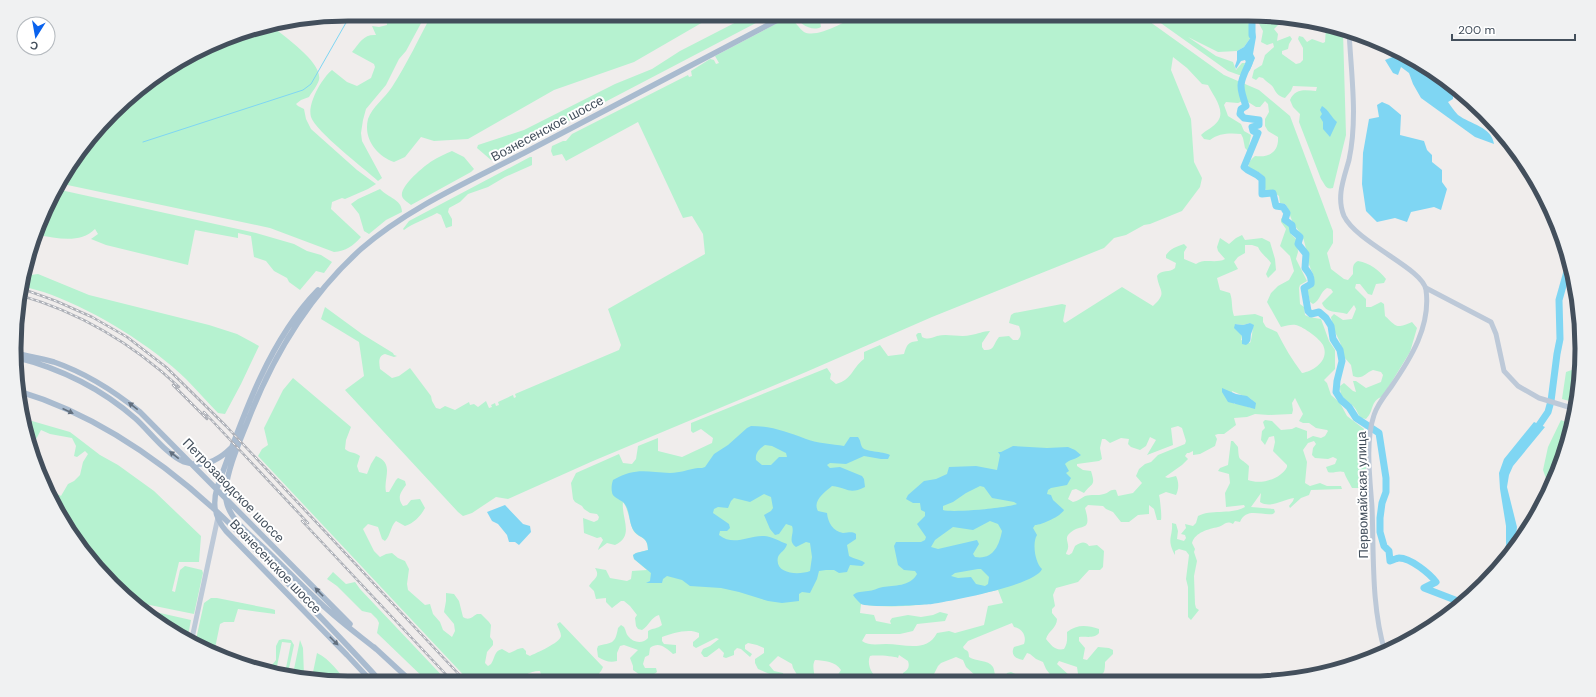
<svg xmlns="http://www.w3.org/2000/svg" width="1596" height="697" viewBox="0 0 1596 697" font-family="'DM Sans',sans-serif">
	<rect width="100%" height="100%" fill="#f0edec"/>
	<path fill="#b6f2d0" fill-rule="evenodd" d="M386,14H426L406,51L399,59L386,85L366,109L363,120L361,133L362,141L382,178L378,181C364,168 316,132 311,117C307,104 322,78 332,70L347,82L357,86L371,78L375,67L374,64L352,52C360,42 364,34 376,35L372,26L379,27L387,25Z
		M432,14H717L634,62L554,90L468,139L434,141L421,137L405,157L394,162C377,156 363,139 368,119C372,107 385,98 392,87C407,64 419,38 432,14Z
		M752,14H773L494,160H491L477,148L478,145L524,130L615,84L652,69L680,51Z
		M795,14H819L821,27C812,32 798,24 795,14Z
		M860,14H1139L1224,75L1259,90L1290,116L1333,231V243L1327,253L1331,269L1344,279L1348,280L1353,274C1353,268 1352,264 1358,261C1370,263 1379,270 1386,279L1384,283L1376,284L1372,295L1368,294L1360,284H1356L1355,288L1366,299V307H1371L1381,302L1384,304L1385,316C1397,327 1396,329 1412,322L1417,328L1410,352L1383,396C1369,402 1375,410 1366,419L1361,418C1358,415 1357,410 1354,407C1346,398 1340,400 1340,386L1344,383L1353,391L1356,392L1353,381H1356L1366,388L1381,382L1383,375L1381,372L1373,370C1365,373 1363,380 1353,376L1351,365L1344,357L1340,342L1333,328L1331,317L1334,314L1343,320L1352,319L1356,309L1354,305L1347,314C1337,311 1326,314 1322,303L1333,292L1331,289L1327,288C1320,292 1320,301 1313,304L1310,302L1307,288C1312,286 1313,283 1314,279C1314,274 1311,271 1310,267C1306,258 1307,246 1302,236C1299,230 1293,225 1291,218C1289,213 1289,209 1285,204L1280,203L1279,196L1273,192L1266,191C1262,177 1267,173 1249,169C1248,163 1250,160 1255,156C1269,158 1279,152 1278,137L1268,131L1265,126V119L1269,112L1268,104L1265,101L1260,107H1256L1245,100L1238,103L1226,102L1224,105L1228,116L1241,124L1244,131L1251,135L1248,151L1245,148L1243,138L1241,134C1230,133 1219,133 1210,140L1204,139L1201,135C1206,130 1214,127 1218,121C1226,110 1212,94 1208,85L1202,84L1187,68L1173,57L1171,70L1191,119L1194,162L1202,178L1200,187L1182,211L1150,224L1144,225L1126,235L1114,238L1104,248L932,317L806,372L593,461L508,499L496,497L472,513L463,516L458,512L345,390L364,376L359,342L321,319L325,307L362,334L393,353L394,355L397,356L394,357L385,354C378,356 379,362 380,369L392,378L399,376L410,368L431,396L432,401L436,408L440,409L445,406L455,410L469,402L470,405L474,404L478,407L486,401L489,408L492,407L491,405L495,403L496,406L499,405L498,402L513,395L514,398L516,397L515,394L619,350L621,345L608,309L705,254L703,234L692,216L683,218L638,122L566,161L562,154L553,156L551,151L552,146L563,141H566L572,134L688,75L689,77L692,76L691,71L710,59L714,60L716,64L719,63L715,56L787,18C795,19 798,28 804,32C817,39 848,20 860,14Z
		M1148,14H1246V19L1250,21L1251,37L1244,47L1237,51L1218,52L1188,37L1216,56L1233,62L1236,70L1242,63H1245L1243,72L1241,75H1239L1228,71Z
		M1258,16L1269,18L1271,20L1274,18L1279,19V24L1274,29L1278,34L1277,41L1290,36L1292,39L1289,44L1288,49L1282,51V54L1296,64L1300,63L1303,60V48L1298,39L1299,36L1303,37L1307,42L1312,39L1323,43L1325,42L1326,27L1338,29L1343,32L1346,135L1333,188C1325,190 1325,184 1321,179L1299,122L1300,114L1293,107L1290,100C1295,88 1305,90 1316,91L1317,87L1293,86L1291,91L1285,98C1278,96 1276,93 1273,87C1271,84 1266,82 1263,78L1259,77L1256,80L1252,78L1254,70L1262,65L1265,55L1274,47L1273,43L1267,45L1261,42L1263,31L1257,20Z
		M273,27C285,37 323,63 319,80C317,86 312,92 309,97L301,100L296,104L298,106L304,109L306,119L311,129L357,170L376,184L368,189L345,199L342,198L332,202L331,209L361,237C353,246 346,251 334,252L270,228L58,183L128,97L181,59L241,32Z
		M452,151L464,157L474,169L471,172L411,205C408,202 403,200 402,196C400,186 424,166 432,161C438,157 445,154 452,151Z
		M530,157H532V165L530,166L505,177L488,187L468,194L460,202L449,208L448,212L452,219V226L446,228L441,215L437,213C426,219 413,223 404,230L403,229L409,221Z
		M56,189L256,233L294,244L307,251L321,255L332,262L324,273L316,271L300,290L289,282L287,278L274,271L266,261L254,257L251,236L238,233V238L195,230L188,265L106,245L91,239L98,234L95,229C80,244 57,238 38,235Z
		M380,189C388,198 402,199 402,212L386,220L369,234L364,231L359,214L351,204L358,199Z
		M1281,218L1290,226L1291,234L1297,240L1298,252L1296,259L1307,281L1300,285L1299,288L1300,304L1304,307L1305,315L1309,317L1321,319L1329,341L1335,350V369L1324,380L1327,383L1331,395L1340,403L1347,416L1364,429L1367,491L1365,488H1352C1349,482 1346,478 1344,472C1338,470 1333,474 1328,472L1326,467L1335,464L1337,459L1333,457L1328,459L1315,458L1312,455L1313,448L1316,444L1314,441L1308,443L1303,450L1307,462L1305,483L1310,486L1320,483L1327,486H1341L1342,489L1311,490L1309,495L1301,498L1290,508L1289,506L1293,501L1294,498C1284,499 1271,509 1260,502L1261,493L1251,507L1274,509L1275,512L1273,514C1262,516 1246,507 1240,522L1235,521L1233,524C1226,520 1225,525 1218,527C1209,529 1195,532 1192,543L1195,549L1194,552L1197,561L1194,576L1195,604L1196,608L1199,610L1191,620L1188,617V587L1186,579L1189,555L1186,551L1179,549L1175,551V555C1166,539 1173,537 1172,523L1176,524L1178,531L1177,539L1184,541L1186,538L1185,535L1181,534L1186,528L1185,524L1193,526L1196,523L1198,516C1211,509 1231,515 1245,507L1244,505L1226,507L1225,493L1230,483L1229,474L1218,471L1220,468L1228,465L1231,441H1233L1238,447C1239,463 1239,456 1249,466L1248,480C1261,485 1281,479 1287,467V465L1273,451L1275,442L1274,436L1269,437L1265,445L1261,440L1262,431L1265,428L1263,422L1265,420L1272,421L1281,430L1292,429L1296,427L1307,431V439L1313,436L1321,438L1325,436L1328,431L1327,430L1316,428L1309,423H1303L1299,421L1303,414L1295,398L1292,403L1293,410L1292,414L1269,415L1255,414L1247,417L1234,418L1236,425L1224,434H1218L1215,435L1217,439L1215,446L1200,454L1193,455V451L1189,453H1187L1185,456L1188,459L1182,465L1165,477L1168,478L1176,476C1179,482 1179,489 1176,495L1166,492L1159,495C1160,498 1162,517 1161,520H1157L1154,509L1149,505V514L1138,515L1129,522H1121L1113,512L1106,509L1103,506L1088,505L1085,508C1093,535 1080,521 1068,535C1065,539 1069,543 1068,548C1068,550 1066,552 1066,554L1069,555L1072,553L1075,546C1081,542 1085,541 1089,546L1097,545L1104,551L1103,567L1100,570H1089L1078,582L1056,588L1053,595L1055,606L1052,609V613L1057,619C1057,628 1048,631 1046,639C1051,645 1055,651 1064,649C1068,643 1067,638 1067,632C1077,624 1087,625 1099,629V633C1094,639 1086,636 1079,637V641L1085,648L1083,659L1087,660L1098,647L1109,648L1113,650V654L1105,662C1105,665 1105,669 1104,672C1099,679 1086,681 1079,681L1077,667L1059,661L1057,664L1071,677L1073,681H1055L1046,669L1043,662L1036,659L1030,654L1027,653L1023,660C1016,659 1010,655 1014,647L1024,644C1027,636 1022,628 1014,627L1012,623L968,641L963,647C965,652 969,648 969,657C976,662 988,659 993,667C995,671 994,675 997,679L1004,680L1007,673L1011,672L1022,677L1024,681H976L977,677L966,667L963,660L956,657L941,663L938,666L933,676C922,678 915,681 904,681L903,673C908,670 910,667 908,661L899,655L898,658C894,656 875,655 870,656C866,665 873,676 880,681L833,682L841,670C835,661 825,661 815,660C811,667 816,674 814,682H798L799,678L793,668L792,664L778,656L769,665L774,671L783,673L784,676L772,675L758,669L755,663V659L764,653V648L757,645L748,643L745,645V649L752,654L750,657L741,649L737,648L734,651V655L726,658L723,657L724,653L719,648L707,657H704L701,653L703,649L710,646L719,639L716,638L696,648L693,646V642L699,637V633C689,628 672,633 662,637V641L664,644L676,645V653L673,654C666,648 659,641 650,648L649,655L645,657L643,664L645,668H656L657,672L647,679L643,677L633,670V666L630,658L638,650L624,645L620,646L617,653V661C610,663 605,661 598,657L597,649L598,646C612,642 615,645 618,628L621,625L624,627C626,630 626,634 628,636C633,643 643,644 648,638V631C653,628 657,629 662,625L659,615C651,617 649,626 642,630L638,629L636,626L635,618L637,615L630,606L624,601H621L612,608L606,602V598L596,599L594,591L589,586C593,579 601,577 595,568L606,570L610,578L627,581L631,579L632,571L647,570L634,559L633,555L636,553L648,550C648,535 638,539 633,530C629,521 629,510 623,502C621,518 635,536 615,545L607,543L598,550L599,547L603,540L601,537L597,538L584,533L583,518L594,522L598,520L599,517L597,514L590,513L584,509L582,506L575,502L573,499L571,483L576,473L619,454L623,463L632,464L636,459L638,446L658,438V451L682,457L712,443L713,438L701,429L693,433L691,431V423L827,368L831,374L830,379L836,384C853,379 851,369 864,359V352L880,345L888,356L904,354C907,344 908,342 918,341L916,335L918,333H921L922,337C928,340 931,338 937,336C948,333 960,338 971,335C978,334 983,331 990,331L982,343V347L984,350C995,351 993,344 999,337L1009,336L1013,340H1018C1022,335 1021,332 1019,326L1009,323L1011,315L1014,313L1062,304L1066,305L1063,321L1065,323L1122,287L1153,306C1168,292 1159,292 1157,276C1161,269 1170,273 1175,268L1176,263L1166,258V255C1171,248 1176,247 1184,244L1187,247L1184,252V259L1196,264C1204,258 1216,264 1225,259L1218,251L1217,247L1220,238L1229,244L1236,238L1242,235L1245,240L1262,238L1270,242L1275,259L1276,270L1268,278L1266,274L1271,263C1267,257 1261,254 1258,247L1252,245H1245V253L1238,257L1234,262L1238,269L1217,278L1220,290L1230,293C1233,301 1231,307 1234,316L1255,314L1263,317V322L1266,327L1277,332C1284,346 1292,360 1302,373C1314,371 1330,360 1323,345C1320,339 1304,327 1296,325C1291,324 1286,326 1281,327L1267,302L1271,293L1278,286L1289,280L1294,271L1290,256L1280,246L1286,229L1281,222ZM1250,323L1253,328C1252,332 1252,339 1250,343L1241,340L1242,336L1235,324L1243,325ZM1232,391L1251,399L1253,402L1251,408L1240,404H1234ZM1178,426L1182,428L1186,441L1185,444L1158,455L1151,462L1145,464L1139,469L1136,476L1142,483L1133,493L1118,496L1116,490C1110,489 1109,493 1104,494C1098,496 1091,494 1085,496C1081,498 1078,501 1073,502L1068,499L1072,490L1076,489L1084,493C1092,482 1096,487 1091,471L1083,470L1077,466V464L1099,461L1102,459L1100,448L1102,439H1105L1110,443L1121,438L1129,439L1128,444L1131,447L1140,450L1146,446L1150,437L1156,440L1147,455L1173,445L1171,428ZM998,590L1003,603L988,606L984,625L955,633L949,631L937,633C927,653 904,644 886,644C878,644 869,646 862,641L866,634H900L913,631L917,624L945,621L948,614L940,612L933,615L921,617L908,615L892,618L890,621L891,624L876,621L874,615L860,613L861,604C907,612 954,599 998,590Z
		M38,274L89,295L209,325L237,334L259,346L241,384L225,414L218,413C207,402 197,390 186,379C152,346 97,312 52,295C42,291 31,289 20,285L23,276Z
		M1580,367L1579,392L1577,403L1562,399L1566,372Z
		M293,378L351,427L346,440L345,449C349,453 355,452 360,456L357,466L359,472L367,474L371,464L376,456C395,464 383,478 386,492H389L396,480L398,478L405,481L406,485C400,493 397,498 403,506L407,505L411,500L420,499L425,508C420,517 414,523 405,526L396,521C390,527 391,535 385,541L382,539L378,527L368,524L363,529L374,551L380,557L386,554L392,553L398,558L405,561L409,569L407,584L408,590L425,605L430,604L433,614L440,622L443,630L452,637L455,631L454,624L444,612L446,601V593L454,594L459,601L463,617C469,621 472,617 477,614H481L489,622L491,625L490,637L493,641V645L487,652L485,663L488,666L491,664C495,658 494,651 502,649L509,653C514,652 517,648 523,648L526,651V654L530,656C536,653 560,643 561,636C561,632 558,628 557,624L560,622L603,667C601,673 596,675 595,682H543L540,671C533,670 519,677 516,682L471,683L258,456L262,449L268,445L264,428L283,390Z
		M1561,420L1572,425L1564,456L1549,487L1543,470L1548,447Z
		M32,421L70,432L100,455L118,465L154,491L201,536L199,562H179L172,591L175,592L180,570L185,566L202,570L203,573L194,614L130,601L66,525L67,518L61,515L59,516L52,497L54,492L61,496L68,484L74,481L80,475L83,462L88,454L85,451L77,457L74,456L76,446L72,438L50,434L41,430L35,441H31L27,432L29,422Z
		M333,572L346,584L355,582L360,589L449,683H429L377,633L379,623L377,619L371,613L362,611L337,586L327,579Z
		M211,598H217L272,609L275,610V614L238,609L234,622H224L220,624L214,653L195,644L204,603Z
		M138,608L191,620L187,641L181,638Z
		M283,639L291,640L294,645L288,673H285L291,643L282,642L276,671L268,670L276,660V646L279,640Z
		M300,640L303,648L304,676L293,674Z
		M317,653C331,660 338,672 348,683L312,677Z"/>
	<path fill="#7fd6f3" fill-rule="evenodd" d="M1250,27H1254L1256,37L1253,54L1255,58L1250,70L1247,73L1244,71L1247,64L1245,60L1241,61L1236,69L1235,66L1237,60V51L1244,47L1251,37Z
		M1399,52C1419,61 1439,73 1453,91V99L1448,102C1451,106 1454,111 1458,115C1470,124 1492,127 1494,144L1475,137L1421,98L1413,84L1409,73L1401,67L1398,75L1393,73L1385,60L1395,56L1400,57Z
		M1382,102L1389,105L1401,115L1400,135L1424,141L1427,150L1432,155V162L1442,170V182L1447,189L1441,210L1434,207L1411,212L1407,222L1395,218L1377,222L1366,211L1362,184L1363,153L1369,119L1379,117L1377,105Z
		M1322,106C1329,110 1331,117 1337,122L1330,137L1323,129V122L1320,117L1322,114L1320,110Z
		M1250,323L1254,325C1253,329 1252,331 1251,334C1250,340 1252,341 1246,345L1242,344V336L1234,328L1235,324L1243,325Z
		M1222,388L1236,394L1247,396L1256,403L1255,409L1228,402L1222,392Z
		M1534,422L1545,427L1513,466L1509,475L1507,487L1517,527L1515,545L1498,566L1506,545V526L1500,489L1499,473L1504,459Z
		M751,426C771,426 787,432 806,439C815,443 833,444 844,446L850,437H858C861,441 860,443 862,447C864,452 883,451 890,455L888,459H881L864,456L846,464L830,463L827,465L830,468L840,467L862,476L864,479L865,487C849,495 848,488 832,486C825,492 812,501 818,511L827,513C828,523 833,531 843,533C849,533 851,531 856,534V539L847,545L849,556C854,559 862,560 865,563L862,566L850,565L847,572L839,573L834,570H826L819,571L817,579L810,593L802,592L799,594V601L782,603L768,601L739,592L721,588L690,586L682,580L667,576L663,579L662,583H646L650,581L651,573L634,559L633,555L636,553L648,550C648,536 640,539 634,531C628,523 631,510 623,502C619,499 612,497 612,492C611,488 612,483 613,480C635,467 647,472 670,473C680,473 689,469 698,468H702L705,467L714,454L728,445L747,428ZM765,445L772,446L786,453L787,457H779L771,465H762L756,460C755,453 759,449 765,445ZM764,494L771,497L773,508L771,511L764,515L770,529L775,535L779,534L786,524L792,526C795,534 787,541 796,547L806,542L810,543L812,557L810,571C800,575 774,575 778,557C780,552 786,550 787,544C781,542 771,536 764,536C748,535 734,547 719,535L720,531H727L730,528L729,524L713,513L714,509L718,507L728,508L731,501L734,498L750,502Z
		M1013,446L1047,448L1068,447L1075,450L1081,455C1076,460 1069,459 1065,464L1069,471L1066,473L1071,478L1067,485L1051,488L1048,490L1047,494L1051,495L1053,500L1064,510C1061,516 1042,525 1035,525L1033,528L1037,535C1032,543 1035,563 1042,569C1036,585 951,601 932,604C921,605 870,608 861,604C859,602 855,598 853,595C858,591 862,592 868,591C873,591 877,588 883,587C894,585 910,587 917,574L915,571L904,570L898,565L894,546L896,542H921L925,540L926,537L917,524L925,516V512L921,510L920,503H913L906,499L908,495L924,481L936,479L947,474L949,467L976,466L997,470L1000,455L998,452H1001ZM980,486L984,487L992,498L1014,502L1017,504C1007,508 952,513 943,510V506L953,502L966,493ZM990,521L998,524L1002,531C999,546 993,560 975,557L973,554L979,544L977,540L938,549L931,547L935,540L953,527L973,530ZM978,569H981L989,577L988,584L985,586L976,584L971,577L958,578L951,576L955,573Z
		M505,505L523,524L530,526L531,532L519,545L515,542H509L507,535L498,524L492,521L487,512Z"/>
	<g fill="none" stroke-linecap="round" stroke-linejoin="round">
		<path stroke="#7fd6f3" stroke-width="1" d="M143,142L303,90L311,84L351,14"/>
		<path stroke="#7fd6f3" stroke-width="7" d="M1248,14V17L1252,20V35
			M1249,63C1240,83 1238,84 1246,106L1241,109L1240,114L1244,118L1259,120V125L1252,127L1253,131L1258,133L1244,167C1251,174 1254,171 1262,179V194L1273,193L1276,206L1283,207L1287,213L1285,220L1292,225L1293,231L1300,237L1298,244L1306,254L1305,268C1309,273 1312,277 1311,284L1304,288L1308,311L1311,314L1319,312L1326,318L1331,326L1333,339L1340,350L1342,361L1337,381L1336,392L1341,400L1349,407L1356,418L1379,433L1386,478V492L1382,503L1380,518V532L1384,546L1389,551L1390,561C1393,560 1397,558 1399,558C1411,558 1430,574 1436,582L1424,588L1463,603
			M1535,431L1548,412L1551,401L1557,354L1560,339L1559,300L1568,268L1569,258"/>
		<path stroke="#bdc9d8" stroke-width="5" d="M1349,31C1351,73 1358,118 1349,160C1344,178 1336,197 1344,216C1357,243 1424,269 1426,290C1431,326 1411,358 1391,387C1385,395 1377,405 1374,415C1365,442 1370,479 1372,507C1374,555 1371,605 1385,652
			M1426,288L1491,322L1496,334L1504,371L1518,386L1539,398L1575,409
			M191,643L218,517"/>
		<path stroke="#a9bbcf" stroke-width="5.5" d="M318,290C268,341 241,421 217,488C212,505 215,518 226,531L347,655L373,683
			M14,353C27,356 41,358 54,362C86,373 114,391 140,412L350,624
			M15,357C59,368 102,389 136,419C150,432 167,455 184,462C202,468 218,461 231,448
			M18,391C92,413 158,458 214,509C234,527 253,547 272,567C309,605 346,643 382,683
			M374,647L413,683
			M376,649C356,633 334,617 315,598C298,582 282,565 265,549C252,536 232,522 227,504C220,483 241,439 249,418C274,354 309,296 361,249C408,208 468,182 524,153C612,106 701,61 789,14"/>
		<g stroke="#aeb1b8" stroke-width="2.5">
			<path id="rail" d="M20,288L56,301L92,317L127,337L166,367L226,426L467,683
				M19,295C79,312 133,344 179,387
				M173,385L207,419
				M204,412L308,523
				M302,521L454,683"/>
		</g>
		<use href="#rail" stroke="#fff" stroke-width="1" stroke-dasharray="3" stroke-linecap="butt"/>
	</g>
	<defs><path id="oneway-solid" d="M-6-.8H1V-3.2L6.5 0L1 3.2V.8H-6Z"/></defs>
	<g fill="#626f7e">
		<use href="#oneway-solid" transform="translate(133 406) rotate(-142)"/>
		<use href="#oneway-solid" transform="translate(68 411) rotate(25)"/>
		<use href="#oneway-solid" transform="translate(174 455) rotate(-142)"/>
		<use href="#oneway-solid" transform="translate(319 592) rotate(-134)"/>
		<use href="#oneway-solid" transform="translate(334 641) rotate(45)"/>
	</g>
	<g text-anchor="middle" stroke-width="4" stroke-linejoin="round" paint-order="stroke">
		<g font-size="13" fill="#434f5c" stroke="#fff">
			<text transform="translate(547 128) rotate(-28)" y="5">Вознесенское шоссе</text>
			<text transform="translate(234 490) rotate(46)" y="5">Петрозаводское шоссе</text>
			<text transform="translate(1362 495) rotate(-91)" y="5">Первомайская улица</text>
			<text transform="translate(276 566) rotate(46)" y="5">Вознесенское шоссе</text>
		</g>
	</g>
	<path d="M0 0H1596V697H0ZM348 21H1248A327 327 0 0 1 1575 348V349A327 327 0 0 1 1248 676H348A327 327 0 0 1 21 349V348A327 327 0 0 1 348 21Z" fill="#f0f1f2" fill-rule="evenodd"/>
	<path fill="none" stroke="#434f5c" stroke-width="5" d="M348 21H1248A327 327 0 0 1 1575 348V349A327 327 0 0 1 1248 676H348A327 327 0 0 1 21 349V348A327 327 0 0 1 348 21Z"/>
	<g transform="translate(36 36) rotate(191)"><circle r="19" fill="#ffffff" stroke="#b4b9be"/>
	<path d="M0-3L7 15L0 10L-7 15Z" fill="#0962ee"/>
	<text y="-6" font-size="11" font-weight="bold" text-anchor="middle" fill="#434f5c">С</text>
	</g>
	<path d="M1452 34v6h123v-6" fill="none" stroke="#434f5c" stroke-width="2"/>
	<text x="1458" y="34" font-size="12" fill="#434f5c" stroke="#ffffff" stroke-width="3" paint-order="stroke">200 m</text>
</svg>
